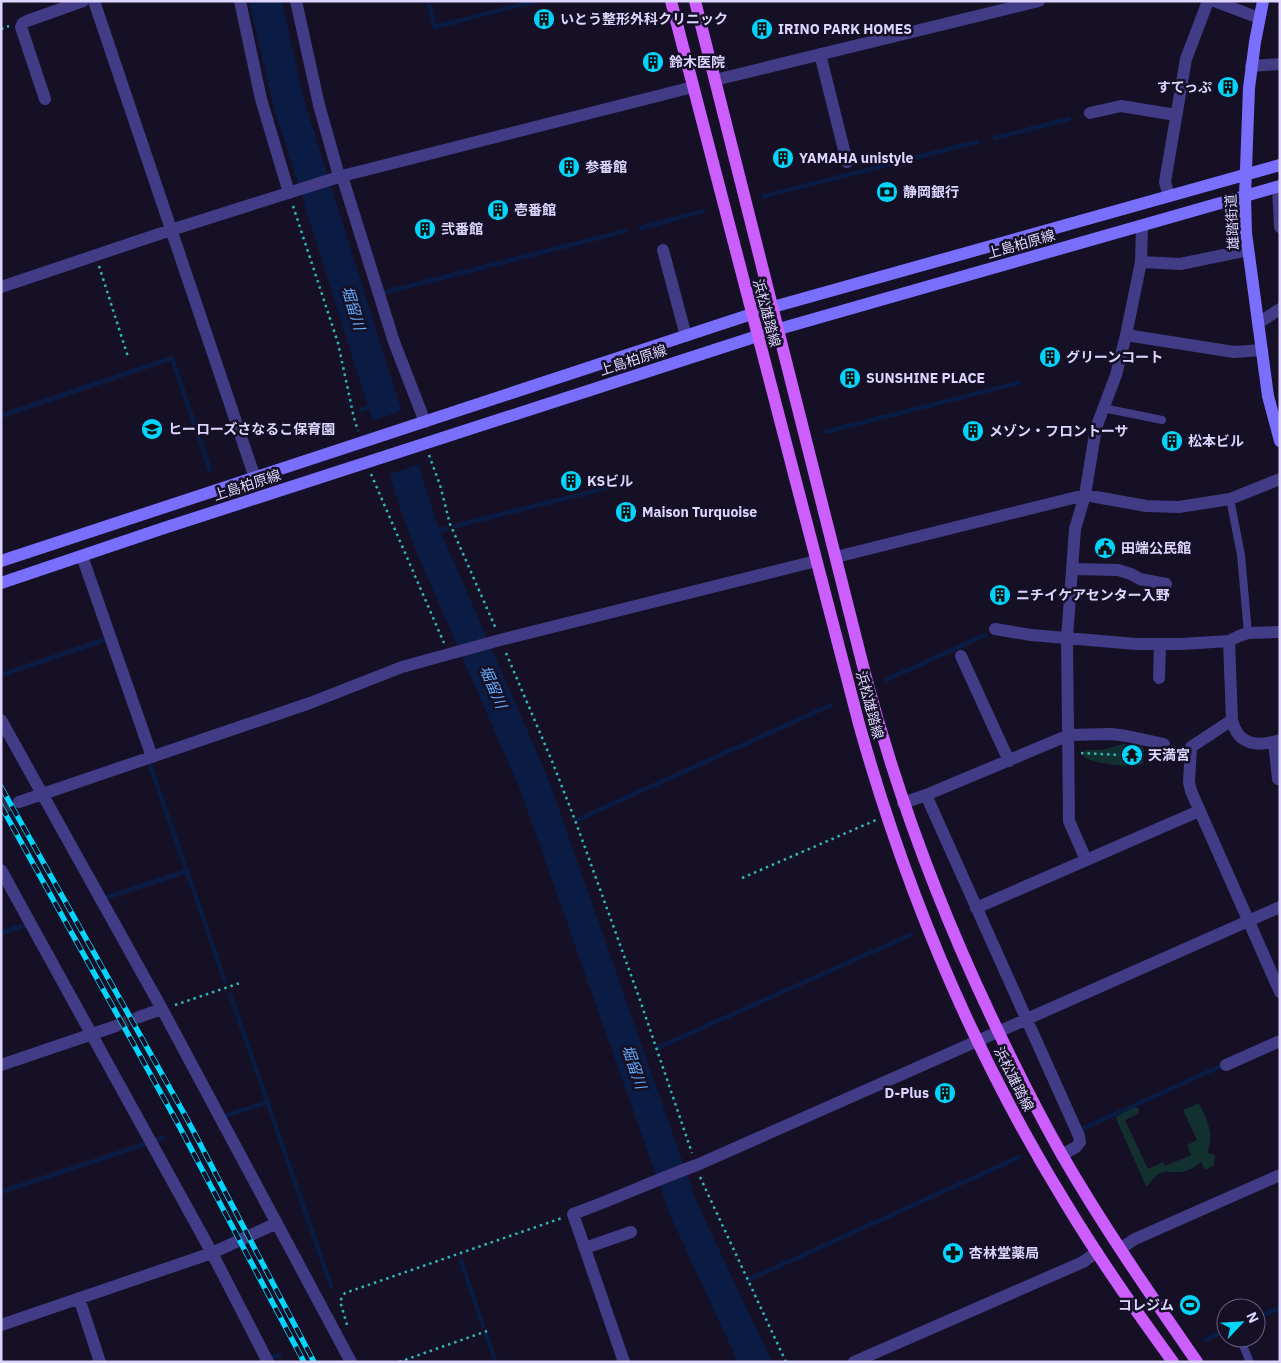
<svg xmlns="http://www.w3.org/2000/svg" width="1281" height="1363" viewBox="0 0 1281 1363" font-family="'IBM Plex Sans','Noto Sans JP',sans-serif">
	<rect width="100%" height="100%" fill="#151026"/>
	<path fill="#133030" d="M1123,744L1142,746L1144,751L1143,764C1134,769 1089,763 1083,756L1085,750H1102Z
		M1199,1103C1207,1120 1215,1135 1207,1153L1215,1155L1214,1165L1205,1170L1201,1162C1193,1169 1184,1173 1174,1172C1169,1172 1165,1171 1161,1173C1153,1175 1153,1183 1146,1186L1117,1121L1116,1117L1134,1107L1138,1108L1139,1113L1125,1120L1148,1169L1163,1162L1165,1166L1191,1155L1187,1145L1197,1140L1183,1110Z"/>
	<path fill="#0b1c44" d="M249,1H282L304,100L436,521L548,778L697,1203L772,1362H738L670,1215L520,789L416,551L401,511L274,108Z"/>
	<path fill="#151026" d="M404,410L420,464L387,475L369,422Z"/>
	<g fill="none" stroke-linecap="round" stroke-linejoin="round">
		<path stroke="#0b1c44" stroke-width="4.5" d="M428,1L435,27L535,1
			M995,138L1069,119
			M764,196L977,142
			M641,228L703,211
			M386,292L625,231
			M361,410L372,406
			M1,416L172,358L210,470
			M825,432L1018,383
			M455,526L634,481
			M435,531L446,529
			M1,675L107,639
			M886,680L985,635
			M150,765L225,981
			M577,820L831,705
			M105,898L187,871
			M1,933L26,925
			M230,994L331,1286
			M657,1048L910,935
			M225,1116L268,1102
			M1082,1129L1221,1066
			M157,1140L163,1138
			M1,1192L145,1144
			M461,1261L483,1326
			M748,1280L1019,1157
			M1256,1318L1280,1308
			M486,1334L496,1362
			M1205,1340L1226,1331
			M273,1357L280,1355"/>
		<path stroke="#332e46" stroke-width="12" stroke-dasharray="12 6" stroke-linecap="butt" d="M1,808L19,802
			M116,1026L139,1017"/>
		<path stroke="#31b7b7" stroke-width="2.5" stroke-dasharray="2.5 4" stroke-linecap="butt" d="M1,29L9,26
			M293,206L338,343L354,418L358,431
			M99,266L128,357
			M429,455L440,485L450,524L496,629
			M371,474L444,643
			M506,653L552,761L575,820L640,1000L692,1153
			M1081,753L1120,755
			M742,878L876,820
			M175,1005L240,983
			M700,1177L786,1362
			M347,1325L340,1301L345,1293L562,1218
			M399,1362L487,1331"/>
		<path stroke="#423b85" stroke-width="8" d="M1103,408L1162,420
			M1230,499L1241,555L1248,633
			M1244,1348L1250,1362"/>
		<path stroke="#423b85" stroke-width="12" d="M94,1L255,478
			M240,1L261,99L289,193
			M296,1L319,105L339,176
			M1214,1L1259,18
			M820,54L847,162
			M1251,66L1280,64
			M715,80L1039,1
			M45,99L21,27L23,23L27,21L83,1
			M1090,113L1121,106L1176,115
			M342,176L394,342L425,422
			M1278,187L1280,227
			M1169,196L1165,182L1186,59L1208,1
			M663,250L686,336
			M1141,262L1180,264L1248,250
			M1,287L171,230L342,176L693,87
			M1258,323L1280,309
			M1126,335L1234,352L1262,350
			M82,556L152,757
			M836,557L1085,495L1146,506L1179,507L1230,499L1280,479
			M1072,569L1118,570L1131,574L1140,579L1166,584
			M995,629L1031,635L1136,644H1181L1229,641L1239,636L1248,633L1280,632
			M1229,641L1232,720C1238,746 1258,747 1280,740
			M961,656L1009,761
			M1159,678L1160,644
			M1,720L162,1009L351,1362
			M1232,720L1191,747L1189,782L1191,791L1280,992
			M1274,742L1278,779
			M926,795L1079,1136L1080,1142L1076,1147L1062,1155
			M19,802L310,703L402,667L500,640L816,561
			M903,803L926,795L1069,735L1111,734L1127,736L1164,744
			M1086,860L1069,821L1067,638L1075,529L1085,495L1096,428L1116,375L1126,335L1141,262L1142,226
			M1,870L212,1253L268,1362
			M976,908L1199,811
			M139,1017L162,1009
			M1,1065L116,1026
			M1226,1065L1280,1041
			M585,1248L631,1232
			M1121,1248L1135,1239L1280,1175
			M79,1298L100,1362
			M1,1325L212,1253L277,1223
			M624,1362L573,1214C615,1199 655,1180 697,1165L1280,907
			M854,1362L1083,1262L1097,1252"/>
		<path stroke="#7a6efd" stroke-width="12" d="M1263,1L1255,42L1249,88L1245,196L1246,233L1268,396L1280,441
			M1,561L773,307L1280,165
			M1,583L164,528L779,329L1280,186"/>
		<path stroke="#cb5efd" stroke-width="12" d="M671,1L859,724C906,892 974,1054 1065,1202C1098,1257 1135,1310 1173,1362
			M695,1L865,674C896,791 938,904 990,1014C1012,1061 1036,1109 1062,1155C1103,1226 1150,1294 1197,1362"/>
		<g stroke="#04d4fc" stroke-width="5.5">
			<path id="rail" d="M1,787L186,1117L314,1362
				M1,806L177,1122L304,1362"/>
		</g>
		<use href="#rail" stroke="#151026" stroke-width="4" stroke-dasharray="11" stroke-linecap="butt"/>
	</g>
	<defs>
		<g id="building-disc" transform="scale(1.125)"><circle r="9.5" fill="#04d4fc" stroke="#151026"/><path d="M-4-6H4V6H1V3H-1V6H-4ZM-2.5-4.3h1.7v1.8h-1.7ZM.8-4.3h1.7v1.8H.8ZM-2.5-1h1.7V.8h-1.7ZM.8-1h1.7V.8H.8Z" fill="#111"/></g>
		<g id="bank-disc" transform="scale(1.125)"><circle r="9.5" fill="#04d4fc" stroke="#151026"/><path d="M-6-4H6V4H-6ZM0-2.3a2.3 2.3 0 1 0 0 4.6a2.3 2.3 0 1 0 0-4.6Z" fill="#111"/></g>
		<g id="school-disc" transform="scale(1.125)"><circle r="9.5" fill="#04d4fc" stroke="#151026"/><path d="M0-5L7-2L0 1L-7-2ZM-4 1L0 2.5L4 1V4Q0 6-4 4Z" fill="#111"/></g>
		<g id="civic-disc" transform="scale(1.125)"><circle r="9.5" fill="#04d4fc" stroke="#151026"/><path d="M-.6-6.5H3V-4.5H.6V-3L4-1V1h2V6H-6V1h2V-1L-.6-3ZM-1.2 2.5V6h2.4V2.5Z" fill="#111"/></g>
		<g id="temple-disc" transform="scale(1.125)"><circle r="9.5" fill="#04d4fc" stroke="#151026"/><path d="M0-6L5-2H3V0L6.5 2.5H4V6H1.5V3h-3V6H-4V2.5H-6.5L-3 0V-2H-5Z" fill="#111"/></g>
		<g id="pharmacy-disc" transform="scale(1.125)"><circle r="9.5" fill="#04d4fc" stroke="#151026"/><path d="M-2-6h4v4h4v4h-4v4h-4v-4h-4v-4h4Z" fill="#111"/></g>
		<g id="stadium-disc" transform="scale(1.125)"><circle r="9.5" fill="#04d4fc" stroke="#151026"/><path d="M0-5a6.5 5 0 1 0 0 10a6.5 5 0 1 0 0-10ZM-3.5-1.8h7v3.6h-7Z" fill="#111"/></g>
	</defs>
	<g fill-rule="evenodd">
		<use href="#building-disc" x="544" y="19"/>
		<use href="#building-disc" x="762" y="29"/>
		<use href="#building-disc" x="653" y="62"/>
		<use href="#building-disc" x="1228" y="87"/>
		<use href="#building-disc" x="783" y="158"/>
		<use href="#building-disc" x="569" y="167"/>
		<use href="#bank-disc" x="887" y="192"/>
		<use href="#building-disc" x="498" y="210"/>
		<use href="#building-disc" x="425" y="229"/>
		<use href="#building-disc" x="1050" y="357"/>
		<use href="#building-disc" x="850" y="378"/>
		<use href="#school-disc" x="152" y="429"/>
		<use href="#building-disc" x="973" y="431"/>
		<use href="#building-disc" x="1172" y="441"/>
		<use href="#building-disc" x="571" y="481"/>
		<use href="#building-disc" x="626" y="512"/>
		<use href="#civic-disc" x="1105" y="548"/>
		<use href="#building-disc" x="1000" y="595"/>
		<use href="#temple-disc" x="1132" y="755"/>
		<use href="#building-disc" x="945" y="1093"/>
		<use href="#pharmacy-disc" x="953" y="1253"/>
		<use href="#stadium-disc" x="1190" y="1305"/>
	</g>
	<g text-anchor="middle" stroke-width="5" stroke-linejoin="round" paint-order="stroke">
		<g font-size="14" font-weight="bold" fill="#ddd5fe" stroke="#151026" text-anchor="start">
			<text x="560" y="24">いとう整形外科クリニック</text>
			<text x="778" y="34">IRINO PARK HOMES</text>
			<text x="669" y="67">鈴木医院</text>
			<text x="1212" y="92" text-anchor="end">すてっぷ</text>
			<text x="799" y="163">YAMAHA unistyle</text>
			<text x="585" y="172">参番館</text>
			<text x="903" y="197">静岡銀行</text>
			<text x="514" y="215">壱番館</text>
			<text x="441" y="234">弐番館</text>
			<text x="1066" y="362">グリーンコート</text>
			<text x="866" y="383">SUNSHINE PLACE</text>
			<text x="168" y="434">ヒーローズさなるこ保育園</text>
			<text x="989" y="436">メゾン・フロントーサ</text>
			<text x="1188" y="446">松本ビル</text>
			<text x="587" y="486">KSビル</text>
			<text x="642" y="517">Maison Turquoise</text>
			<text x="1121" y="553">田端公民館</text>
			<text x="1016" y="600">ニチイケアセンター入野</text>
			<text x="1148" y="760">天満宮</text>
			<text x="929" y="1098" text-anchor="end">D-Plus</text>
			<text x="969" y="1258">杏林堂薬局</text>
			<text x="1174" y="1310" text-anchor="end">コレジム</text>
		</g>
		<g font-size="14" fill="#ddd5fe" stroke="#151026">
			<text transform="translate(1232 222) rotate(-93)" y="5">雄踏街道</text>
			<text transform="translate(1021 244) rotate(-16)" y="5">上島柏原線</text>
			<text transform="translate(767 313) rotate(75)" y="5">浜松雄踏線</text>
			<text transform="translate(633 360) rotate(-18)" y="5">上島柏原線</text>
			<text transform="translate(247 485) rotate(-18)" y="5">上島柏原線</text>
			<text transform="translate(870 705) rotate(75)" y="5">浜松雄踏線</text>
			<text transform="translate(1014 1079) rotate(63)" y="5">浜松雄踏線</text>
		</g>
		<g font-size="15" font-style="italic" fill="#65aefd" stroke="#151026">
			<text transform="translate(353 308) rotate(73)" y="5">堀留川</text>
			<text transform="translate(493 687) rotate(67)" y="5">堀留川</text>
			<text transform="translate(634 1067) rotate(71)" y="5">堀留川</text>
		</g>
	</g>
	<rect width="1281" height="1363" fill="none" stroke="#ddd5fe" stroke-width="5"/>
	<g transform="translate(1241 1323) rotate(65)"><circle r="24" fill="#151026" stroke="#655f7c"/>
	<path d="M0-4L9 19L0 12L-9 19Z" fill="#04d4fc"/>
	<text y="-8" font-size="14" font-weight="bold" text-anchor="middle" fill="#ddd5fe">N</text>
	</g>
</svg>
